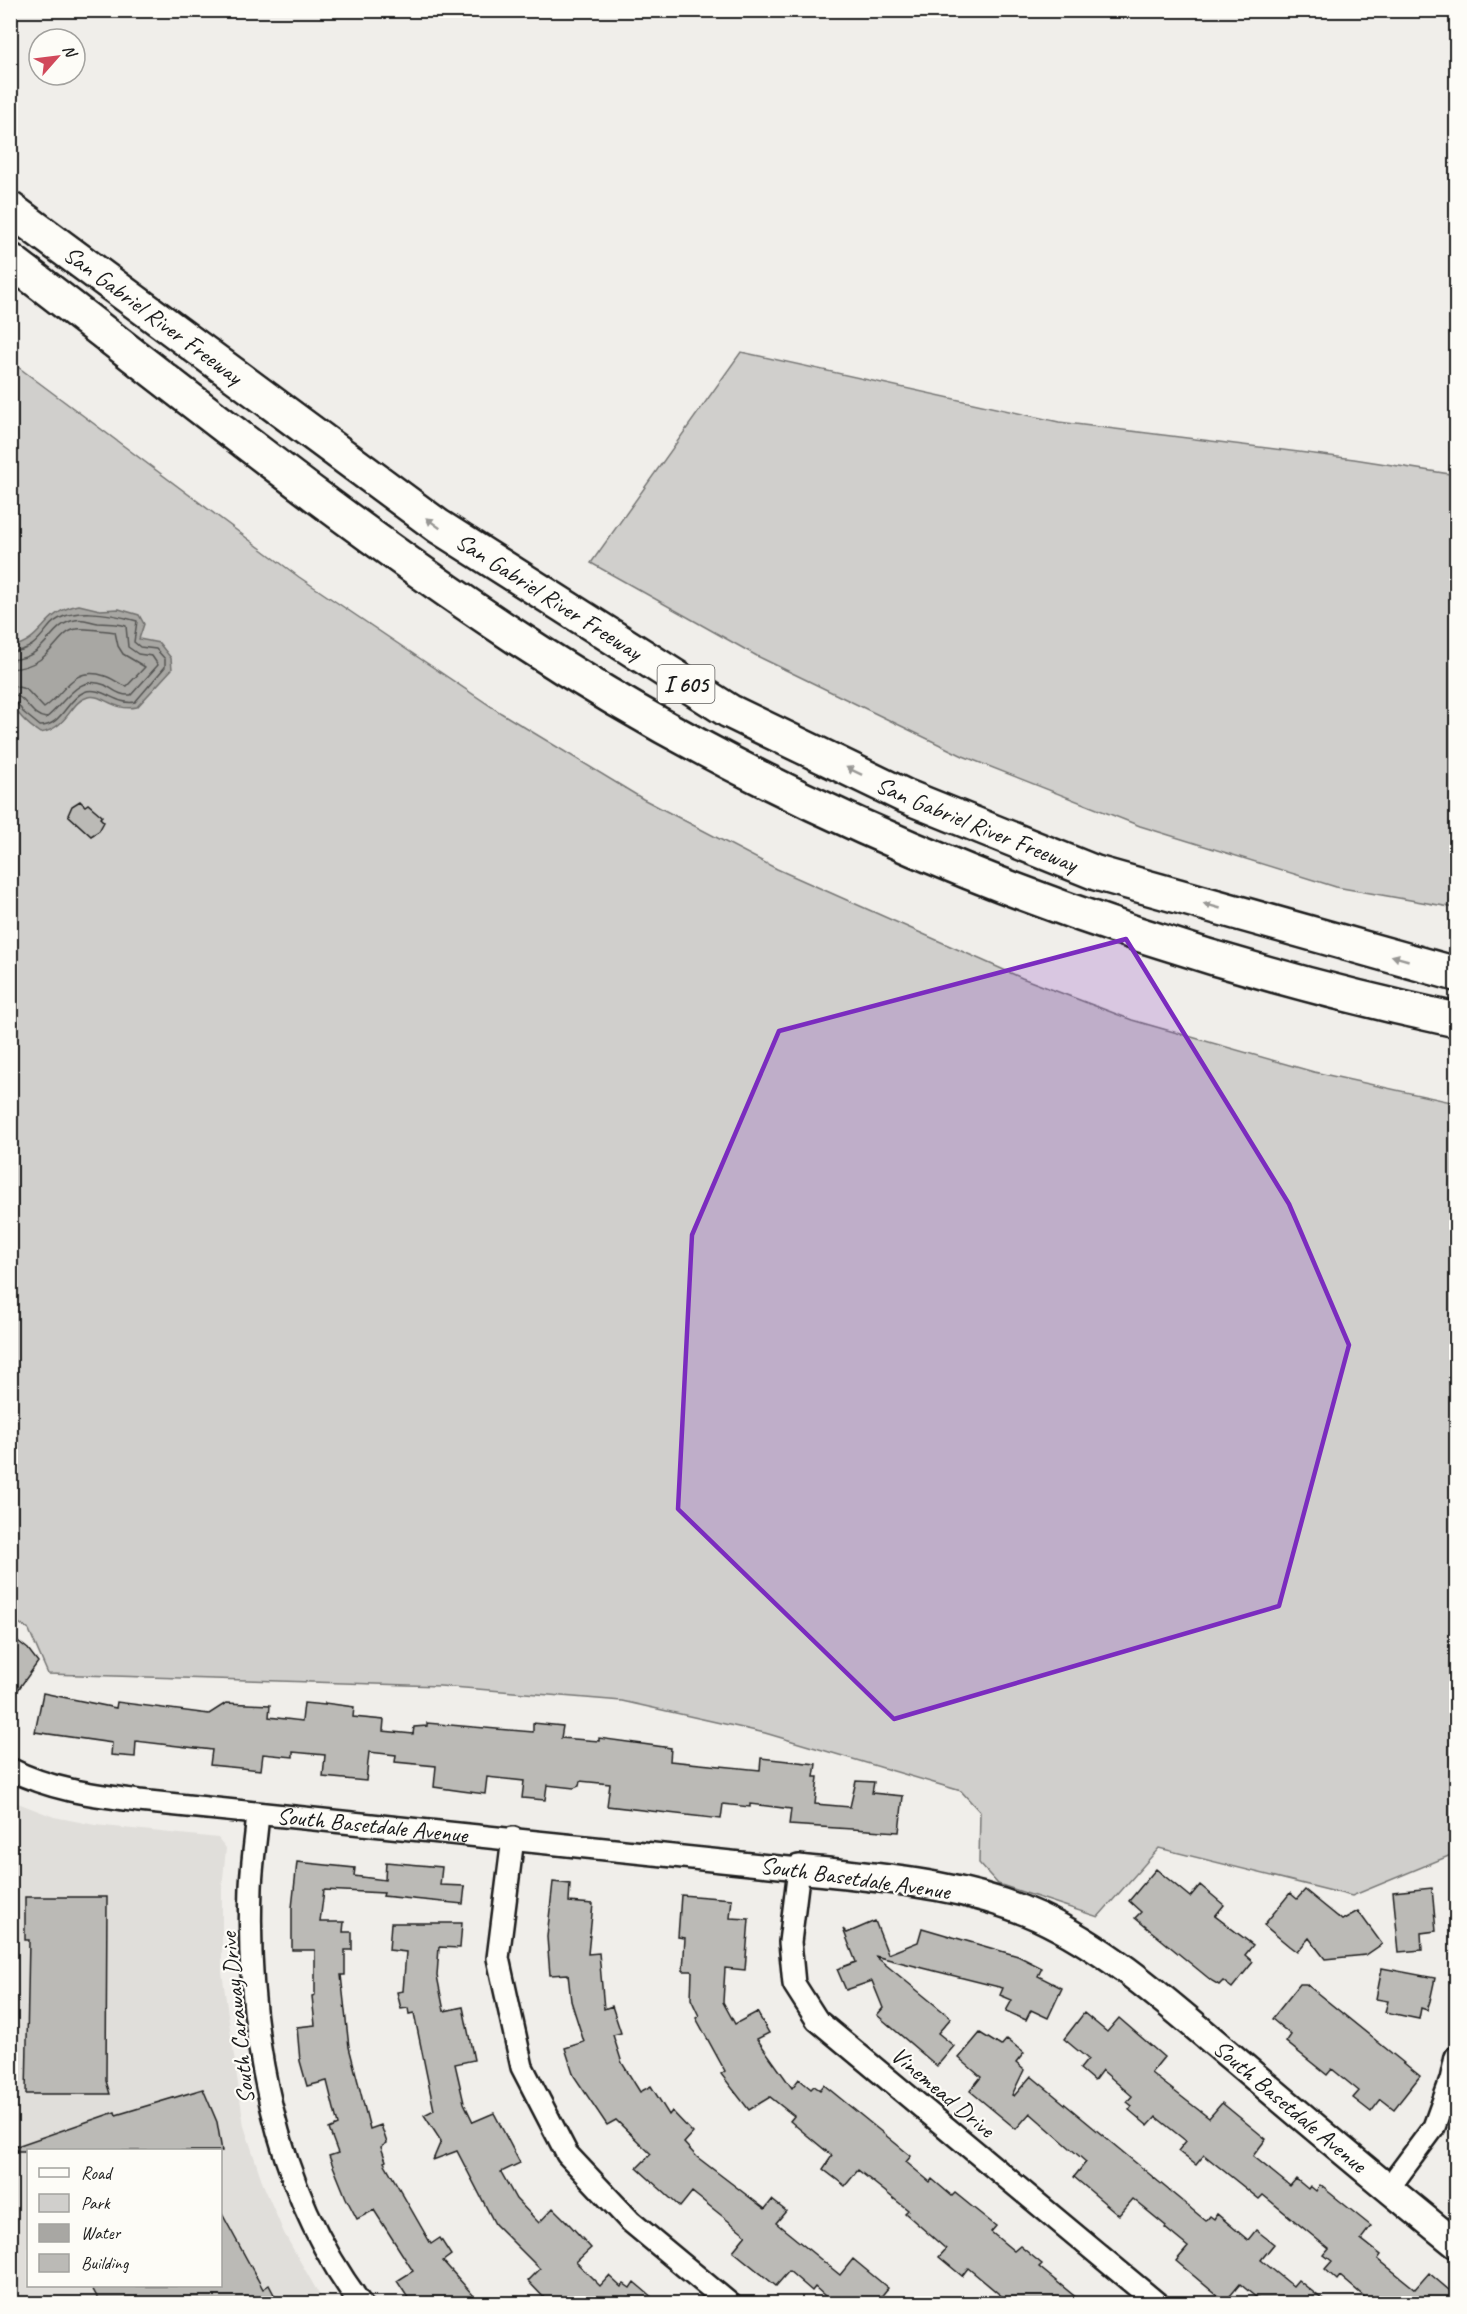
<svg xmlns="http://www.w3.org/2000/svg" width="1467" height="2314" viewBox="0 0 1467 2314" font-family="Caveat,sans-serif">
	<rect width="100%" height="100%" fill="#f0eeea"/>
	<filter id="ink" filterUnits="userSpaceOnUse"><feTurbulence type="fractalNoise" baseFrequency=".0167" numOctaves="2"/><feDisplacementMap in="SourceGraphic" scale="12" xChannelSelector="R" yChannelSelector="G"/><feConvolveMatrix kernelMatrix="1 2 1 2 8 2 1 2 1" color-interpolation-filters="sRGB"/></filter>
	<g filter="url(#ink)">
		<path fill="#e0deda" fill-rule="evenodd" d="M10,1800L54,1817L95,1825L218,1838L226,1848L222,1889V1972L244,2126L263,2184L284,2233L324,2303H11ZM28,2150H220V2286H28Z"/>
		<path fill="#d0cfcc" stroke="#767674" stroke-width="1.5" d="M741,352L1059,422L1354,459L1456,475V908L1336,887L1140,826L963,756L757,656L591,563Z
			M10,361L299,577L501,713L643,799L777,869L1022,978L1132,1020L1314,1072L1456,1103V1853L1352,1896L1159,1848L1098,1917L998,1884L979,1863L980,1812L961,1791L765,1733L622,1701L440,1686L48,1674L29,1630L10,1617Z"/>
		<path fill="#a8a7a3" stroke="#706f6d" stroke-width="1.5" d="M79,605L100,610L119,609L139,615L144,624L139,639L159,643L171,658L172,669L137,707C113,712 102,693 88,697C69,702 69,728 40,733C1,707 10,688 11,647C45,640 41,612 79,605Z"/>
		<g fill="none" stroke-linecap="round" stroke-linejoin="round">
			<path stroke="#545452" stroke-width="1.5" d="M10,652C30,651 37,642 48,628C66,604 113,614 137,621L134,642L140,647L156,649L165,659V667L135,702C116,706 102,685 84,692C66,700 62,726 40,726L23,712L17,703L10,701
				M10,660C49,658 47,625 75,620C83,618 91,622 98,623C109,624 116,623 126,626L128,647L138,654L152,656L158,665L131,695C120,696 114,690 105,685C77,673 64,705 46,718C29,716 27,695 10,694
				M10,669C53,667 56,631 77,629C84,628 107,631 115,632L118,646L123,654L145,667L127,686C119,685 113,678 105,676C71,665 65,694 44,708L26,689L10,685"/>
		</g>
		<path fill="#bbbab6" stroke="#1c1c1c" stroke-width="1.5" d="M80,801L85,806L88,804L102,816L100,818L104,822L99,831L91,836L68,815L72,806Z
			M10,1635L28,1649L38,1662L10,1701Z
			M43,1693L116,1708L117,1702L209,1714L226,1703L270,1705L269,1717L302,1721L304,1703L325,1705V1703L354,1707L353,1717L384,1720L383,1731L413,1734L414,1727L427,1726V1723L533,1732V1723L563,1726L561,1738L599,1741V1738L671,1748L670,1761L760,1770L761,1758L816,1764L814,1777H818L815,1804L850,1807L856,1781L874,1782L872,1793L903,1796L899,1832L789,1825L791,1809L750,1804V1807L723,1804L721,1819L607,1806L610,1784L580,1781L579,1786L574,1788L547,1785L545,1800L522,1798L524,1781L487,1777L485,1794L462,1791L434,1787L436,1766L395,1762L396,1755L369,1752L366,1781L323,1777L325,1755L293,1752V1757L263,1754L261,1770L210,1765L212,1750L136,1741L135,1757L111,1755L112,1743L35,1732Z
			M297,1862L355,1868L354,1876L385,1880L386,1862L442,1867L440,1885L465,1886L463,1904L383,1896L384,1893L324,1890L320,1922H344L343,1932H352V1950H345V1975H341L349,2047L370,2129L381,2125L387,2143L381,2147L386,2161L384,2162L431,2244L440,2238L451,2255L443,2261L481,2304H412L397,2281L413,2271L374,2210L357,2219L346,2198L329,2156L338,2153L329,2129L338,2125L327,2081L307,2086L300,2061L297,2027L315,2025L312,1996L315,1995V1950H292V1908Z
			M1156,1869L1190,1897L1200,1885L1224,1905L1215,1916L1253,1945L1245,1955L1253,1962L1232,1988L1223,1981L1219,1985L1212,1981L1135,1918L1141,1912L1129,1901Z
			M553,1882L570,1884L569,1902L593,1904L588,1954L599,1953L604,2009L612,2006L621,2033L613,2035L622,2063L640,2092L651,2086L669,2115L672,2111L693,2133L684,2143L697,2157L765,2209L772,2200L786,2211L776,2223L840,2275L853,2259L888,2288L875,2304H834L815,2287L812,2291L789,2271L776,2286L733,2251L746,2235L692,2192L680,2207L637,2168L651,2154L616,2120L607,2125L574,2076L565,2048L584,2042L571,2001L568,1974L550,1975L547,1937Z
			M1432,1888L1436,1931L1421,1933L1422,1950L1399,1952L1393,1892Z
			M1305,1890L1342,1920L1358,1911L1382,1944L1366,1955L1325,1959L1309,1938L1297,1952L1289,1946L1264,1925L1290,1893L1297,1899Z
			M681,1895L732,1899L730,1918L749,1919L745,1970L725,1968L723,2002L735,2024L757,2012L769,2033L757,2039L792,2088L799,2079L811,2089L814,2086L820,2090L824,2085L911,2156L906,2162L930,2182L932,2179L952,2196L955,2193L976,2210L996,2226L991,2232L1014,2251L1020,2246L1042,2264L1039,2267L1084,2304H1011L968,2268L962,2276L939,2257L946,2249L905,2213L908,2210L858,2170L845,2186L823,2169L832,2156L790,2121L794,2116L770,2097L749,2110L721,2074L725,2071L696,2018L699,2016L691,1999L692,1971H683L685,1938L678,1937Z
			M25,1897H107L106,2081L110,2094H26L29,1940H25Z
			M875,1921L888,1954L918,1942L922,1928L1018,1956L1042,1968L1038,1976L1062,1988L1048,2018L1031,2010L1026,2020L1006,2011L1012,2000L1000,1995L1003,1988L875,1956L951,2018L938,2033L954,2046L937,2066L877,2015L883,2008L872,1981L846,1990L837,1969L856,1962L843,1929L847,1933Z
			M391,1923H462L460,1948L439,1947L437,1976L444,2011L463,2007L474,2060L455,2064L464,2103L473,2122L494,2113L520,2163L501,2172L516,2199L539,2223L553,2208L570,2225L591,2248L576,2262L600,2286L609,2276L621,2287L624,2284L630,2288L634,2282L660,2304H585L587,2301L582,2296L574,2304H550L528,2281L540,2269L495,2224L457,2151L433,2160L441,2141L424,2115L434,2110L414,2013L409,2014L408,2008L401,2009L397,1992L403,1991L406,1952L389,1950Z
			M1382,1968L1435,1978L1430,2001L1427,2010L1421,2008L1419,2019L1385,2012L1388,2001L1376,1999Z
			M1300,1984H1306L1420,2076L1394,2109L1381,2099L1371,2112L1353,2098L1359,2091L1332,2069L1327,2075L1286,2042L1291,2035L1272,2019Z
			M1084,2013L1107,2032L1119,2018L1164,2057L1151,2073L1209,2118L1222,2103L1266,2139L1253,2156L1290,2186L1296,2179L1308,2189L1310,2186L1316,2191L1320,2185L1371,2226L1361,2239L1381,2255L1378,2259L1415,2289L1429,2273L1456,2296V2304H1373L1340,2276L1337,2280L1325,2269L1332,2261L1324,2255L1329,2249L1263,2195L1259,2199L1204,2155L1196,2165L1178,2151L1186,2141L1156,2117L1148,2126L1129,2110L1132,2106L1127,2102L1132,2096L1102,2070L1094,2081L1080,2069L1088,2059L1064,2039Z
			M980,2033L1001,2046L1007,2039L1024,2053L1016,2063L1024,2070L1012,2095L1014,2096L1031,2076L1206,2221L1210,2216L1214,2219L1217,2214L1248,2240L1256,2230L1274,2244L1261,2260L1293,2286L1298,2280L1328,2304H1264L1240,2284L1225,2302L1176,2261L1188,2247L1165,2228L1166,2226L1133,2199L1119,2215L1074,2177L1086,2162L1030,2113L1016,2129L970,2091L981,2077L959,2058Z
			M203,2089L217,2122L222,2151H11V2148L115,2112L116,2115Z
			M220,2210L263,2289L269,2285L279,2304H101L91,2286H220Z"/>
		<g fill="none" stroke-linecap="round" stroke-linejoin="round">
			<g stroke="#1c1c1c" stroke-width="26">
				<g id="minor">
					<path id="s1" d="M10,1769C51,1790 94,1795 139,1801L799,1869L790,1942L794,1984L817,2020L1158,2304"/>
					<path d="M258,1814C256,1838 252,1863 251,1887C246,2030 273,2187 361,2304"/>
					<path d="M513,1838L498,1958L522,2067L567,2154L630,2221L730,2304"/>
					<path d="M1388,2189L1434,2127L1451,2080L1456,2057"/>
				</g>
			</g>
			<g stroke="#1c1c1c" stroke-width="32">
				<g id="tertiary">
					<path id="s2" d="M799,1869C880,1878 964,1883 1039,1917C1112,1951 1172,2007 1233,2058C1307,2121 1381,2183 1456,2244"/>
				</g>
			</g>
			<g stroke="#1c1c1c" stroke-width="38">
				<g id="motorway">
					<path id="s3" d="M10,209L438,526L729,711L905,796L1096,873L1456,974"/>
					<path d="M10,260C177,388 341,522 516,637C798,823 1128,950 1456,1020"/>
				</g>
			</g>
			<use href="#minor" stroke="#fdfcf7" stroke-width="21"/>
			<use href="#tertiary" stroke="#fdfcf7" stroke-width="27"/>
			<use href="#motorway" stroke="#fdfcf7" stroke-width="33"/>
		</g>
		<defs><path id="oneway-solid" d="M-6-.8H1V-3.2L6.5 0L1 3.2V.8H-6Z" transform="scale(1.5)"/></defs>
		<g fill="#989794">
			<use href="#oneway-solid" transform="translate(433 523) rotate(-144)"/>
			<use href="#oneway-solid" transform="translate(854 771) rotate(-154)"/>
			<use href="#oneway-solid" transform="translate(1212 906) rotate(-164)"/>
			<use href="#oneway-solid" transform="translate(1400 958) rotate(-164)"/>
		</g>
	</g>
	<path fill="#7b2cbf" fill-opacity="0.2" stroke="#7b2cbf" stroke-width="4.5" stroke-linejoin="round" d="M1126,939L1289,1204L1349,1345L1279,1606L894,1719L678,1509L692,1235L779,1031Z"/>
	<g text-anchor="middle" stroke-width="4.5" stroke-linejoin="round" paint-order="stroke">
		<rect fill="#fdfcf7" stroke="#605f5e" stroke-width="1.5" x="657.5" y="665" width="57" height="38" rx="4.5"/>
		<g font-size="22" font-weight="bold" fill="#1c1c1c">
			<text x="686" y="692">I 605</text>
		</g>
		<g font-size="24" fill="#1c1c1c" stroke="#fdfcf7">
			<text dy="8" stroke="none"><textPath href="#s3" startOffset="178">San Gabriel River Freeway</textPath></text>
			<text dy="8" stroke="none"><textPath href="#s3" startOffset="664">San Gabriel River Freeway</textPath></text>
			<text dy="8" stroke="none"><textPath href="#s3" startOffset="1150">San Gabriel River Freeway</textPath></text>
			<text dy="8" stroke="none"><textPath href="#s1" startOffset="368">South Basetdale Avenue</textPath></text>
			<text transform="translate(855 1878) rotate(8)" y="8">South Basetdale Avenue</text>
			<text transform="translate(237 2018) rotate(-96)" y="8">South Caraway Drive</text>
			<text transform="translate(943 2092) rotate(40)" y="8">Vinemead Drive</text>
			<text dy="8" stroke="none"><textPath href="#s2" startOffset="561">South Basetdale Avenue</textPath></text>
		</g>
	</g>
	<rect width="1467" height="2314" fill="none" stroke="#fdfcf7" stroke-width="36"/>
	<rect x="18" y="18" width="1431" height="2278" fill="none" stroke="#1c1c1c" stroke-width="2" filter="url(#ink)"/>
	<rect x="27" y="2149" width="195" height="138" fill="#fdfcf7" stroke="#a3a29f" stroke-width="1.5"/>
	<rect x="39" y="2168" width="30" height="9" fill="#fdfcf7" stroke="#a3a29f" stroke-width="1.5"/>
	<text x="81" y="2179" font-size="18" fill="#1c1c1c">Road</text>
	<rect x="39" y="2194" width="30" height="18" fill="#d0cfcc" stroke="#a3a29f" stroke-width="1.5"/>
	<text x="81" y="2209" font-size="18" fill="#1c1c1c">Park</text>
	<rect x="39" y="2224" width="30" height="18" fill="#a8a7a3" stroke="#a3a29f" stroke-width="1.5"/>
	<text x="81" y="2239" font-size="18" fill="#1c1c1c">Water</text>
	<rect x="39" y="2254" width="30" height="18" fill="#bbbab6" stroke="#a3a29f" stroke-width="1.5"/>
	<text x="81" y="2269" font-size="18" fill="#1c1c1c">Building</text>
	<g transform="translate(57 57) rotate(62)"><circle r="28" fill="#fdfcf7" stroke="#a3a29f" stroke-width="1.5"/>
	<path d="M0-4.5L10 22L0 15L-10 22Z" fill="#d1495b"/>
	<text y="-9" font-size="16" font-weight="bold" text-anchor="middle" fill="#1c1c1c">N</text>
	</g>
</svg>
